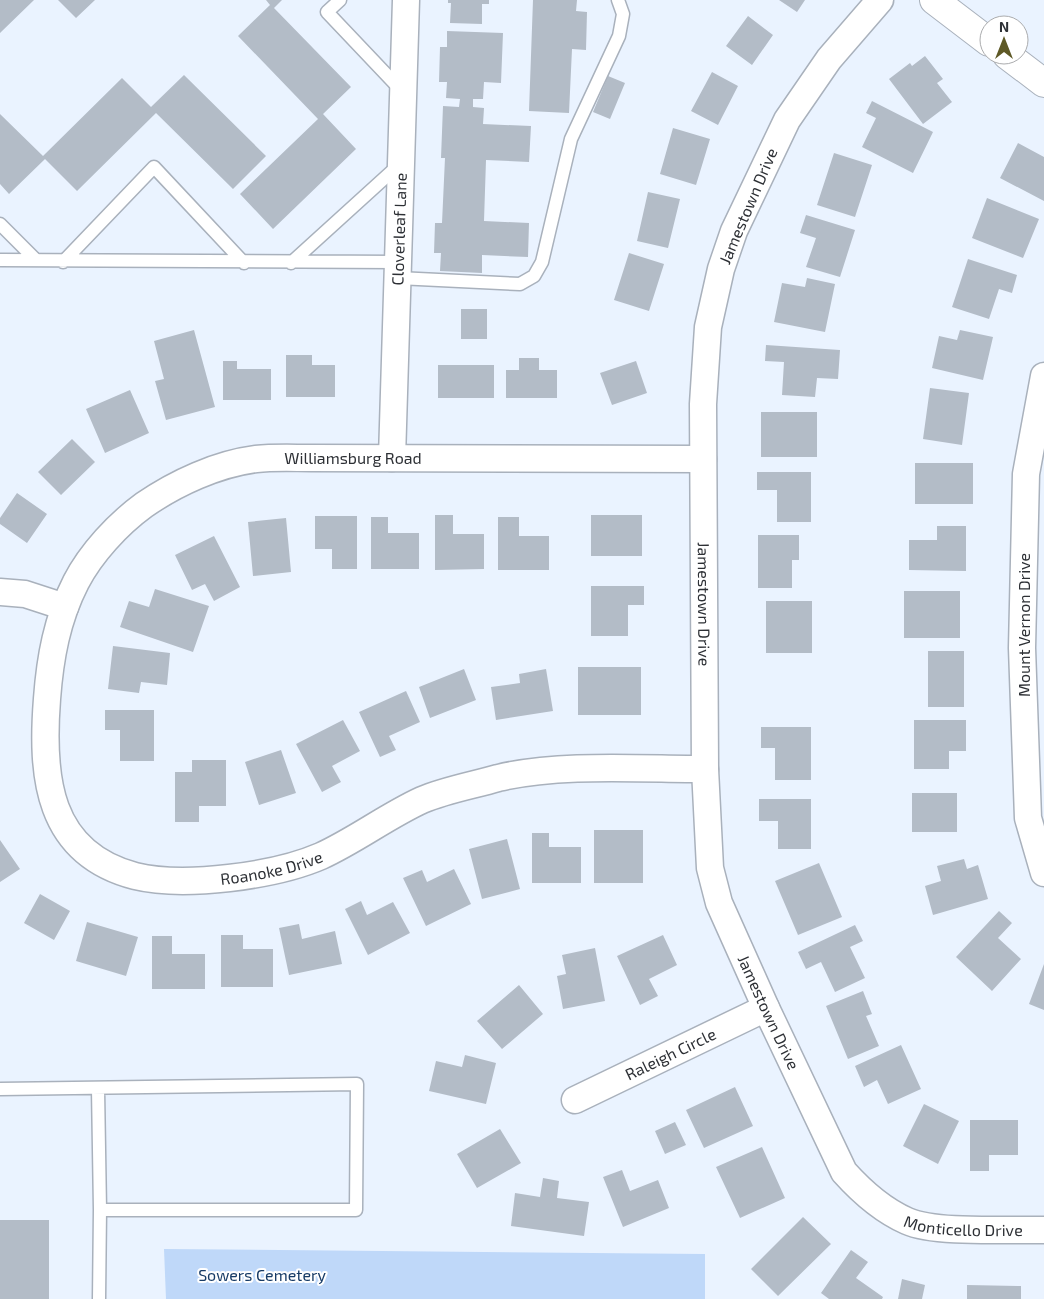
<svg xmlns="http://www.w3.org/2000/svg" width="1044" height="1299" viewBox="0 0 1044 1299" font-family="'Exo 2',sans-serif">
	<rect width="100%" height="100%" fill="#eaf3ff"/>
	<path fill="#bfd8f9" d="M164,1249L705,1254V1299H166Z"/>
	<path fill="#b3bcc7" d="M0,0H34L0,33Z
		M58,0H95L76,18Z
		M266,0H282L274,8L351,87L323,114L356,149L273,229L240,194L318,119L238,36L270,5Z
		M448,0H489V4H482V24L450,23L451,3H448Z
		M533,0H577L576,11L587,12L586,50L572,49L569,113L529,111Z
		M779,0H805L797,12Z
		M748,16L773,35L752,65L726,46Z
		M447,31L503,33L501,83L484,82L483,99H473V107L484,108L483,124L531,126L529,162L486,160L484,221L529,223L528,257L482,255V273L440,271L441,253H434L435,223H442L445,158H441L443,106L459,107L460,99L446,98L447,82H439L440,47H447Z
		M925,56L943,79L937,83L952,102L923,124L889,79L910,63L912,66Z
		M712,72L738,86L718,125L691,111Z
		M184,75L266,156L233,189L156,113L77,191L45,159L9,194L0,184V114L43,156L122,78L151,107Z
		M608,76L625,83L610,119L593,112Z
		M872,101L933,132L913,173L862,147L876,118L866,113Z
		M673,128L710,139L696,185L660,174Z
		M1018,143L1044,157V201L1000,178Z
		M834,153L872,165L855,217L817,205Z
		M648,192L680,199L668,248L637,241Z
		M987,198L1039,219L1023,258L972,238Z
		M806,215L855,230L840,277L806,267L816,238L800,233Z
		M629,253L664,264L649,311L614,300Z
		M968,259L1017,275L1012,293L999,289L989,319L952,307Z
		M807,278L835,284L825,332L774,322L782,283L805,287Z
		M461,309H487V339H461Z
		M194,330L215,407L166,420L155,381L164,379L154,341Z
		M960,330L993,337L983,380L932,368L939,336L957,340Z
		M766,345L840,350L838,379L817,378L815,397L782,395L784,362L765,361Z
		M286,355H312V365H335V397H286Z
		M519,358H539V370H557V398H506V370H519Z
		M223,361H237V369H271V400H223Z
		M636,361L647,393L612,405L600,373Z
		M438,365H494V398H438Z
		M930,388L969,393L962,445L923,439Z
		M130,390L149,433L105,453L86,409Z
		M761,412H817V457H761Z
		M72,439L95,462L61,495L38,472Z
		M915,463H973V504H915Z
		M757,472H811V522H777V490H757Z
		M17,493L47,514L27,543L0,524V518Z
		M435,515H453V534H484V569L435,570Z
		M591,515H642V556H591Z
		M315,516H357V569H332V549H315Z
		M371,517H388V533H419V569H371Z
		M498,517H519V536H549V570H498Z
		M286,518L291,572L253,576L248,522Z
		M937,526H966V571L909,570V540H937Z
		M758,535H799V560H792V588H758Z
		M214,536L240,587L214,601L205,584L192,590L175,555Z
		M591,586H644V605H628V636H591Z
		M155,589L209,606L193,652L120,627L129,601L149,607Z
		M904,591H960V638H904Z
		M766,601H812V653H766Z
		M113,646L170,653L167,685L141,682L139,693L108,689Z
		M928,651H964V707H928Z
		M578,667H641V715H578Z
		M464,669L476,700L430,718L419,687Z
		M546,669L553,711L496,720L491,687L520,683L519,674Z
		M406,691L420,722L389,736L396,750L380,757L359,712Z
		M105,710H154V761H120V730H105Z
		M343,720L360,751L332,766L341,782L322,792L296,744Z
		M914,720H966V751H949V769H914Z
		M761,727H811V780H775V748H761Z
		M281,750L296,793L259,805L245,762Z
		M192,760H226V806H199V822H175V772H192Z
		M912,793H957V832H912Z
		M759,799H811V849H778V821H759Z
		M594,830H643V883H594Z
		M532,833H549V847H581V883H532Z
		M507,839L520,889L482,899L469,849Z
		M0,840L20,869L0,882Z
		M964,859L967,869L978,865L988,899L933,915L925,886L941,881L937,866Z
		M819,863L842,917L798,935L775,881Z
		M454,869L471,904L426,926L403,878L422,870L427,882Z
		M40,894L70,911L54,940L24,923Z
		M361,901L367,915L393,902L410,933L368,955L345,909Z
		M999,911L1012,923L998,938L1021,959L992,991L956,957Z
		M87,922L138,937L126,976L76,961Z
		M299,924L302,939L335,931L342,964L289,975L279,928Z
		M855,925L863,941L850,947L865,978L835,992L821,962L806,969L798,952Z
		M221,935H243V949H273V987H221Z
		M663,935L677,965L649,979L658,996L640,1005L617,956Z
		M152,936H172V954H205V989H152Z
		M595,948L605,1001L563,1009L557,976L566,974L562,955Z
		M1044,964V1010L1029,1004Z
		M519,985L543,1014L502,1049L477,1021Z
		M863,991L872,1014L866,1016L879,1046L848,1059L826,1006Z
		M901,1045L921,1089L888,1104L877,1080L864,1087L855,1066Z
		M465,1055L496,1063L486,1104L429,1091L436,1061L462,1067Z
		M735,1087L753,1126L704,1148L686,1110Z
		M924,1104L959,1121L938,1164L903,1146Z
		M970,1120H1018V1155H989V1171H970Z
		M675,1122L686,1145L665,1154L655,1131Z
		M500,1129L521,1163L477,1188L457,1154Z
		M762,1147L785,1198L740,1218L716,1167Z
		M622,1170L630,1191L658,1180L669,1208L623,1227L603,1177Z
		M543,1178L559,1181L557,1198L589,1202L584,1236L511,1226L515,1193L540,1197Z
		M803,1217L831,1244L778,1296L751,1269Z
		M0,1220H49V1299H0Z
		M851,1250L868,1262L856,1278L883,1297L882,1299H829L821,1293Z
		M902,1279L925,1285L922,1299H898Z
		M967,1285L1021,1286V1299H967Z"/>
	<g fill="none" stroke-linecap="round" stroke-linejoin="round">
		<g stroke="#a9b1bc" stroke-width="15">
			<path id="service" d="M340,0L327,12L401,90
				M0,224L36,260
				M0,260L398,262
				M63,262L154,167L244,263
				M291,263L400,164
				M398,278L520,284L534,276L542,262L571,139L619,36L623,14L618,0
				M0,1089L357,1084L356,1210H100L98,1089
				M99,1299L100,1210"/>
		</g>
		<g stroke="#a9b1bc" stroke-width="29">
			<g id="minor">
				<path id="s1" d="M880,0L829,59L787,120L734,231L721,269L708,327L703,404L705,769L710,868L719,903L766,1008L844,1172C862,1192 882,1210 907,1221C936,1234 1010,1229 1044,1230"/>
				<path d="M1044,376L1026,474L1022,648L1028,818L1044,873"/>
				<path id="s2" d="M392,458L406,0"/>
				<path id="s3" d="M703,459L311,458C293,458 274,457 256,459C217,464 176,483 144,505C118,524 91,553 76,582C57,619 50,658 47,699C41,776 47,853 135,876C184,888 275,876 321,856C356,840 387,816 422,800C445,790 474,785 498,778C559,763 641,769 705,769"/>
				<path d="M0,592L25,594L65,607"/>
				<path id="s4" d="M575,1100L766,1008"/>
			</g>
		</g>
		<g stroke="#a9b1bc" stroke-width="30">
			<path id="tertiary" d="M934,0L989,42
				M1007,55L1044,83"/>
		</g>
		<use href="#service" stroke="#fff" stroke-width="12"/>
		<use href="#minor" stroke="#fff" stroke-width="26"/>
		<use href="#tertiary" stroke="#fff" stroke-width="28"/>
	</g>
	<g text-anchor="middle" stroke-width="4" stroke-linejoin="round" paint-order="stroke">
		<g font-size="16" fill="#2d3035" stroke="#fff">
			<text transform="translate(748 206) rotate(-67)" y="6">Jamestown Drive</text>
			<text dy="6" stroke="none"><textPath href="#s2" startOffset="229">Cloverleaf Lane</textPath></text>
			<text x="353" y="464">Williamsburg Road</text>
			<text dy="6" stroke="none"><textPath href="#s1" startOffset="652">Jamestown Drive</textPath></text>
			<text transform="translate(1024 625) rotate(-90)" y="6">Mount Vernon Drive</text>
			<text dy="6" stroke="none"><textPath href="#s3" startOffset="1151">Roanoke Drive</textPath></text>
			<text dy="6" stroke="none"><textPath href="#s1" startOffset="1072">Jamestown Drive</textPath></text>
			<text dy="6" stroke="none"><textPath href="#s4" startOffset="106">Raleigh Circle</textPath></text>
			<text dy="6" stroke="none"><textPath href="#s1" startOffset="1386">Monticello Drive</textPath></text>
		</g>
		<g font-size="16" fill="#173b66" stroke="#fff">
			<text x="262" y="1281">Sowers Cemetery</text>
		</g>
	</g>
	<g transform="translate(1004 40)"><circle r="24" fill="#ffffff" stroke="#abacae"/>
	<path d="M0-4L9 19L0 12L-9 19Z" fill="#5e5926"/>
	<text y="-8" font-size="14" font-weight="bold" text-anchor="middle" fill="#2d3035">N</text>
	</g>
</svg>
